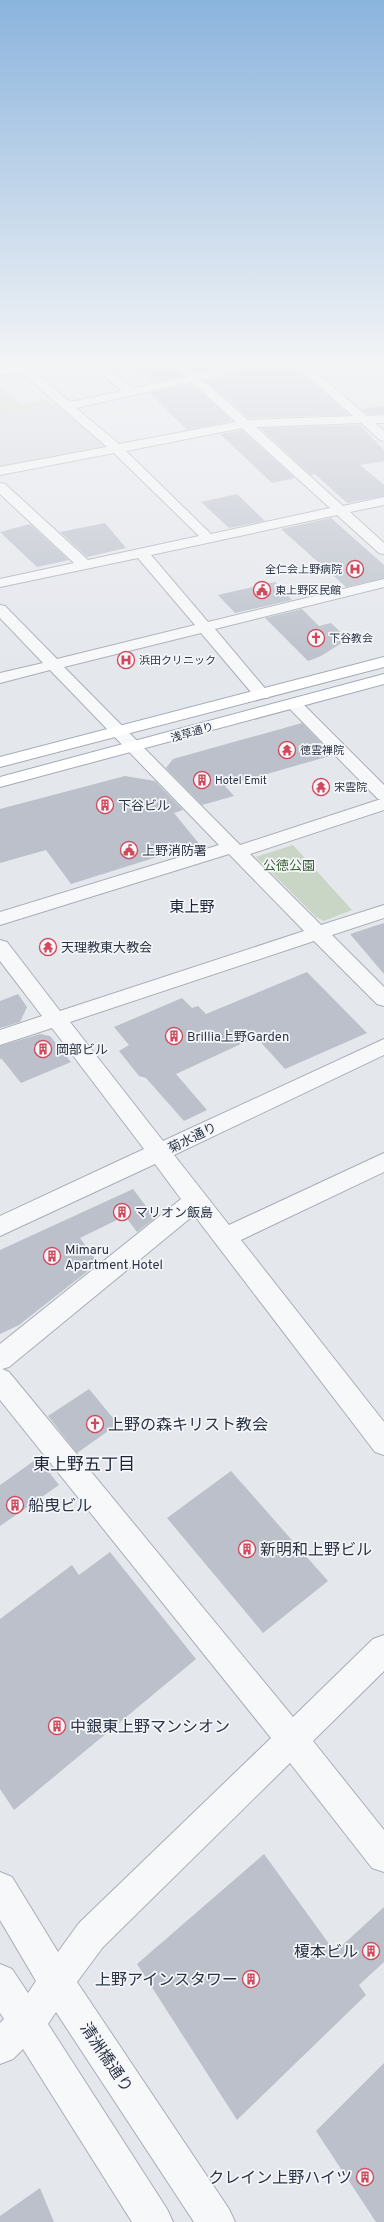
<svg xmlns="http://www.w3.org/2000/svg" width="384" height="2222" viewBox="0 0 384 2222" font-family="Overpass,'Noto Sans JP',sans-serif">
	<rect width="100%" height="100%" fill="#e4e7ec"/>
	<path fill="#d2d6de" d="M58,403L109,447L0,468V415Z"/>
	<path fill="#c9d6c5" d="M0,387L22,405L47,399L52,404L0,415Z
		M293,845L352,910L324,921L316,917L256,857Z"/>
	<path fill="#bbc0ca" d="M129,360H167L183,376L154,382Z
		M183,360H244L197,372Z
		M270,360H288L349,415L249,418L206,381L267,363Z
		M192,384L233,421L187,430L150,393Z
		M384,406V414H368L361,409Z
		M360,425L384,450V461L360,465L384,485V496L347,503L315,474L311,475L260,428Z
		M242,430L295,478L272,483L220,434Z
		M237,494L265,521L229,528L201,502Z
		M331,518L384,565V578L346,587L281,529Z
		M105,523L126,548L87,557L60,532Z
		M30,524L69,560L37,567L0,532Z
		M275,582L292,600L235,613L218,595Z
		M302,609L319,626L331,623L348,639L321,656L308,661L265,618Z
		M302,723L333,755L225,786L234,796L202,805L166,768L173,759Z
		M125,776L155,781L183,810L174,813L201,846L178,853L176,851L71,884L46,850L0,863V809Z
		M384,923V974L350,934Z
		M307,972L367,1033L285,1069L256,1037L176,1074L207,1110L184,1121L146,1078L139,1076L119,1051L129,1045L114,1027L182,998L192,1008L198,1006L206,1014Z
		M18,994L27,1007L20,1022L0,1028V1001Z
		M40,1034L50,1036L71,1062L21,1083L1,1058L0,1060V1046Z
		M133,1189L155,1218L137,1232L125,1216L80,1238L98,1263L19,1325L0,1334V1250Z
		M89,1389L118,1424L77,1453L48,1416Z
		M38,1458L59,1485L0,1526V1485Z
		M231,1471L328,1581L263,1633L167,1518Z
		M110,1552L196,1659L14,1810L0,1789V1619L72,1565L79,1575Z
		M264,1854L335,1952L384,1907V1962L359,1985L366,1995L237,2120L137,1964Z
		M384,2063V2222H376L316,2131Z
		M40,2188L54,2222H0V2216Z"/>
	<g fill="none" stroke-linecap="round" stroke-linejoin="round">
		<g stroke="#a9aeb7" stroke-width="2">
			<path id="minor" d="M8,360H21L70,402L122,391L85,360H98L133,388L186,377L168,360H181L197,374L250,360H269L267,362L203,380L248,420L353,416L289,360H302L367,416L384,415V423H375L384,431V441L380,440L361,423L256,427L343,506L384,497V505L350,512L384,543V554L379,553L337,515L151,555L208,622L384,579V587L215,629L268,692L270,695L268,698H256L201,633L64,667L240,845L381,799H378L288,707L286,704L288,701H300L384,785V810L250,854L321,925L384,905V918L332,935L384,987V1006L377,1004L314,941L70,1022L163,1141L384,1039V1055L174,1155L229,1225L384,1153V1172L241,1240L384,1422V1455L375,1452L194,1215L9,1367L2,1369L9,1372L293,1717L373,1639L384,1635V1671L313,1741L384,1830V1872L372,1868L290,1763L103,1947L77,1982L229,2209L235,2222H194L56,2012L48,2024L167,2209L173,2222H132L23,2049L13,2059L0,2064V2023L4,2019L0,2013V1964L12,1969L28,1993L36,1981L0,1920V1872L12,1877L58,1952L79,1923L271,1738L0,1400V1344L181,1199L155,1164L0,1236V1216L144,1149L52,1028L0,1045V1030L42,1016L0,961V940L7,942L60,1011L304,931L229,854L0,925V912L219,845L50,670L0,683V673L43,663L0,618V605L5,606L57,659L195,625L138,558L0,587V579L74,563L0,494V483L5,484L88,560L199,536L114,453L0,475V467L107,447L20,371L0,375V369L14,366ZM192,382L236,422L119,444L76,408ZM242,428L330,508L211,534L126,451Z
				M351,360H365L384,371V379Z"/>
		</g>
		<g stroke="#a3abb8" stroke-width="2">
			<path id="major" d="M384,657V667L0,767V757Z
				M384,674V684L0,787V777Z"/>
		</g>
		<use href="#minor" fill="#f7f8fa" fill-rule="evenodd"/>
		<use href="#major" fill="#fff" fill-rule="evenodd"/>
	</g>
	<linearGradient id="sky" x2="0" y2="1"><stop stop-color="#8bb4dd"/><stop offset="0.54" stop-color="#f3f4f6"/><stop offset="1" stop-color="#f3f4f6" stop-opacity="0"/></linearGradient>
	<rect width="384" height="671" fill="url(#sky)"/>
	<defs>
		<g id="hospital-ring" transform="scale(0.9)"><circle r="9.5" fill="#f4f6f9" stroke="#d1495b" stroke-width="1.5"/><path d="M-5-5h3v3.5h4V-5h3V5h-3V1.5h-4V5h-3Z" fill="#d1495b"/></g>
		<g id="civic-ring" transform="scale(0.9)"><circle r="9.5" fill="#f4f6f9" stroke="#d1495b" stroke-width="1.5"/><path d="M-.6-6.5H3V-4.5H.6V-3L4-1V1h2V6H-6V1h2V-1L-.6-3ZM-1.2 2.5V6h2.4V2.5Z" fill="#d1495b"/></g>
		<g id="church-ring" transform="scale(0.9)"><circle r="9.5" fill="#f4f6f9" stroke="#d1495b" stroke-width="1.5"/><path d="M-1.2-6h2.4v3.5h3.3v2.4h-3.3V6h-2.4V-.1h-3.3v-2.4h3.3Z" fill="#d1495b"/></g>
		<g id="temple-ring" transform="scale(0.9)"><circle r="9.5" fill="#f4f6f9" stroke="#d1495b" stroke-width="1.5"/><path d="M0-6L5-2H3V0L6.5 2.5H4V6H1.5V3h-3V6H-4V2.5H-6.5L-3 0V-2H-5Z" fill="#d1495b"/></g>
		<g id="building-ring" transform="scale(0.9)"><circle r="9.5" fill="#f4f6f9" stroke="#d1495b" stroke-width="1.5"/><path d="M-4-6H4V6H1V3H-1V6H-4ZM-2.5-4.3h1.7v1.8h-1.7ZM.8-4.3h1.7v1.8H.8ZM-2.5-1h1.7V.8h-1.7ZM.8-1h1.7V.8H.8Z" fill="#d1495b"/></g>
	</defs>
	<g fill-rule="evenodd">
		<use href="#hospital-ring" x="355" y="569"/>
		<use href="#civic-ring" x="262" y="590"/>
		<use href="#church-ring" x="316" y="638"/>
		<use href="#hospital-ring" x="126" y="660"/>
		<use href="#temple-ring" x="287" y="750"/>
		<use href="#building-ring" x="202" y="780"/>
		<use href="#temple-ring" x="321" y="787"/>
		<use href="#building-ring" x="105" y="805"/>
		<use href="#civic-ring" x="129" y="850"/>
		<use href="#temple-ring" x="48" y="947"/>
		<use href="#building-ring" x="174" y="1036"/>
		<use href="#building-ring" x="43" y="1049"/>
		<use href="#building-ring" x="122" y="1212"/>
		<use href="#building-ring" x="52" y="1256"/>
		<use href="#church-ring" x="95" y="1424"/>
		<use href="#building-ring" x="15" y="1505"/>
		<use href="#building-ring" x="247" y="1549"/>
		<use href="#building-ring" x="57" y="1726"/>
		<use href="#building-ring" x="371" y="1951"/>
		<use href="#building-ring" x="251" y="1979"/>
		<use href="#building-ring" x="365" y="2177"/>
	</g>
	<g text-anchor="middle" stroke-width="3.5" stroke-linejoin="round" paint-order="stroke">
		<g font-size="11" fill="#2b3445" stroke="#f4f6f9" text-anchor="start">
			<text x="342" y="573" text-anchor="end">全仁会上野病院</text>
			<text x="275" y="594">東上野区民館</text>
			<text x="329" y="642">下谷教会</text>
			<text x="139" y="664">浜田クリニック</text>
			<text x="300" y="754">徳雲禅院</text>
			<text x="215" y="784">Hotel Emit</text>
			<text x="334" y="791">宋雲院</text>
		</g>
		<g font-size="11" fill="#2b3445" stroke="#f4f6f9">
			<text transform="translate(192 732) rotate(-16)" y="4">浅草通り</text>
		</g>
		<g font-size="13" fill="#2b3445" stroke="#f4f6f9" text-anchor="start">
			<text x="118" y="810">下谷ビル</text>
			<text x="142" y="855">上野消防署</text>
			<text x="61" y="952">天理教東大教会</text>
			<text x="187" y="1041">Brillia上野Garden</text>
			<text x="56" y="1054">岡部ビル</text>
			<text x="135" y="1217">マリオン飯島</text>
			<text x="65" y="1254">Mimaru<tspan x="65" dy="15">Apartment Hotel</tspan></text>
		</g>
		<g font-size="13" fill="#3f6138" stroke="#f4f6f9">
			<text x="289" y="870">公徳公園</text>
		</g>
		<g font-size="13" fill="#2b3445" stroke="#f4f6f9">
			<text transform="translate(192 1137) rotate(-26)" y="5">菊水通り</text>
		</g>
		<g font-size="15" fill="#1d2536" stroke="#f4f6f9">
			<text x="192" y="912">東上野</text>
		</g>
		<g font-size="16" fill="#2b3445" stroke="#f4f6f9" text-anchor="start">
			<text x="108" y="1430">上野の森キリスト教会</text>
			<text x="28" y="1511">船曳ビル</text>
			<text x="260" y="1555">新明和上野ビル</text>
			<text x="70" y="1732">中銀東上野マンシオン</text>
			<text x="358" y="1957" text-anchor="end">榎本ビル</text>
			<text x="238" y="1985" text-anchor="end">上野アインスタワー</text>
			<text x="352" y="2183" text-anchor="end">クレイン上野ハイツ</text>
		</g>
		<g font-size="16" fill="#2b3445" stroke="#f4f6f9">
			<text transform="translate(107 2057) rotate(56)" y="6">清洲橋通り</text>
		</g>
		<g font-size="17" fill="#1d2536" stroke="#f4f6f9">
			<text x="84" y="1470">東上野五丁目</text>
		</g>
	</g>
</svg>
